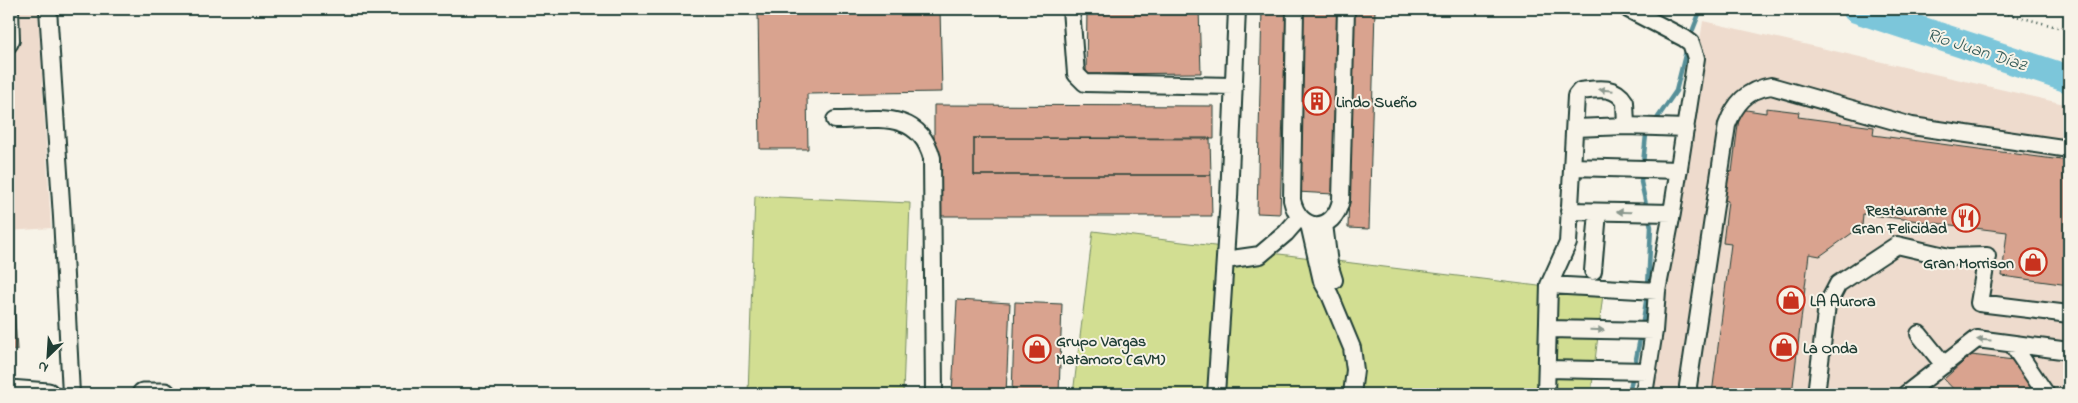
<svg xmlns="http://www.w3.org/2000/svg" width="2078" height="403" viewBox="0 0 2078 403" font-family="'Indie Flower',sans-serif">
	<rect width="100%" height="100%" fill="#f7f3e8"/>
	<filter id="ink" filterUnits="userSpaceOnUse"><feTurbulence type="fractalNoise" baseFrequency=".02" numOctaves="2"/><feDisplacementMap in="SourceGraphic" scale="10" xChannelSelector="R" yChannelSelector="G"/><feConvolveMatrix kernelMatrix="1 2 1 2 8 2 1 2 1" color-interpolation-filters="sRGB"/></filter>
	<g filter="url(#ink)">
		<path fill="#eedbcd" d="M9,9H38L51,228L9,231Z
			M1703,21L2069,105V394H1645Z"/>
		<path fill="#d2de92" stroke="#788e63" d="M755,196L910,203L903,394H748Z
			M1093,231L1603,294L1591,394H1073Z"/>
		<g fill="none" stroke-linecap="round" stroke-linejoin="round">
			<path stroke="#568f98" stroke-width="4.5" d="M1690,37L1701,9
				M1654,123L1676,91L1687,47
				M1648,287L1651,227L1641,182L1646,135L1649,130
				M1642,327L1647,295
				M1629,394L1641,334"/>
			<path stroke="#7bc6da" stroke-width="28" d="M1856,9L2069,79"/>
		</g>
		<path fill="#d9a38f" stroke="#1f3d34" d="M758,9H940L942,92L807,94L808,149H760Z
			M1087,9H1199L1201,73L1086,74Z
			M1262,9H1286L1280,214L1257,213Z
			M1301,9H1338L1333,194L1297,192Z
			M1354,9H1375L1369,229L1348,228Z
			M934,105L1214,106V139L974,138V175H1211L1212,216H934Z
			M1766,108L1799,112L1798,117L1874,127L1873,135L2069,161V285L2002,276L2007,232L1863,214L1862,226L1820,256L1809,254L1792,394H1712L1731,244L1723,243L1728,201L1724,200L1728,171L1732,172L1740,109L1766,113Z
			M974,138H1210L1211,175H974Z
			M9,229L17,350H9Z
			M957,300L1010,303L1006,394H952Z
			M1015,302L1062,304L1059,394H1012Z
			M1971,355L2014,360L2036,390L2029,394H1958L1944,379Z"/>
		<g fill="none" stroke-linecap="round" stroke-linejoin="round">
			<g stroke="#1f3d34" stroke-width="20">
				<path id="minor" d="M48,9L62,217L71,394
					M1071,9L1076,74L1085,83L1233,86
					M1295,9L1292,200C1299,233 1334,234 1341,200L1346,9
					M1628,9L1684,38L1691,43L1696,58L1672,213L1657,291L1654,331L1644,394
					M9,44L11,40L10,9
					M835,120C875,120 919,109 932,158L934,394
					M1575,128L1626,126L1686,128
					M1572,167L1679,170
					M1569,211L1672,213
					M1309,224L1322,281L1330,295L1352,348L1355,370L1352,394
					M1324,224L1329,264L1334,280
					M1225,260L1260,255L1286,233L1299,218
					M1593,271L1598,212
					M1549,285L1657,291
					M1548,329L1654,331
					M1919,334L1944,365
					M2012,344L2046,394
					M1547,369L1648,371
					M1216,394L1229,198L1237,9
					M1546,394L1549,285L1568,243L1576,96L1580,91C1597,89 1615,85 1625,102L1626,126
					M1689,394L1688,386L1727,125C1735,104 1746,90 1771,86L1912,126L2069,149
					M1816,394L1827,305L1838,284L1897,245L1949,257L1987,256L1979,303L2069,314
					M1906,394L1977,339L2069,351"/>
			</g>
			<g stroke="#1f3d34" stroke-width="25">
				<path id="major" d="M9,391L48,394
					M143,394H165"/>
			</g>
			<path stroke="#1f3d34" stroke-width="2.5" stroke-dasharray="1 4" stroke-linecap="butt" d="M1989,9L2061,28L2069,26"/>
			<use href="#minor" stroke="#f7f3e8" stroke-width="16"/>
			<use href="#major" stroke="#f7f3e8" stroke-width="21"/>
		</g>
		<defs><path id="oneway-solid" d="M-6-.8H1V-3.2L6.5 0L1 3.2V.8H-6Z" transform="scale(1.25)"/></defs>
		<g fill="#8b988e">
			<use href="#oneway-solid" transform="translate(1606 90) rotate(-175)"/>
			<use href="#oneway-solid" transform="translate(1624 212) rotate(-179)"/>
			<use href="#oneway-solid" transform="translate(1597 330) rotate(1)"/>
			<use href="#oneway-solid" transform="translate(1984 340) rotate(-177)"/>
		</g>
	</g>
	<defs>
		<g id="building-ring" transform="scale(1.4375)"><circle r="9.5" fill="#f7f3e8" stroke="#c8321e" stroke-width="1.5"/><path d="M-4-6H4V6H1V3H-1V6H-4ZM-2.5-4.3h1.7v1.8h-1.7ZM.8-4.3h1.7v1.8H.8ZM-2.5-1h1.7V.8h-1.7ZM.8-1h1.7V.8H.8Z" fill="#c8321e"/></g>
		<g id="restaurant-ring" transform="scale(1.4375)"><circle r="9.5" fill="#f7f3e8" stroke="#c8321e" stroke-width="1.5"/><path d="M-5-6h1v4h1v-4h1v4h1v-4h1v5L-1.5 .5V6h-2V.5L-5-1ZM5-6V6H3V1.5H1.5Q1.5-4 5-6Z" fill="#c8321e"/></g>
		<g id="shop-ring" transform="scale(1.4375)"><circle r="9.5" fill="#f7f3e8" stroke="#c8321e" stroke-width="1.5"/><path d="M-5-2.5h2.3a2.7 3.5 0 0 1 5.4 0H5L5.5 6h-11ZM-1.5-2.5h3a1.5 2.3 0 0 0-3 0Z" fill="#c8321e"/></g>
	</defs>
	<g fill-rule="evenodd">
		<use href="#building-ring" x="1317" y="101"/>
		<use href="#restaurant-ring" x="1966" y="218"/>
		<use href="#shop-ring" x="2033" y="262"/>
		<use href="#shop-ring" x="1791" y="300"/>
		<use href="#shop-ring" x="1784" y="347"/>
		<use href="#shop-ring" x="1037" y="349"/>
	</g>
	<g text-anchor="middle" stroke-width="4" stroke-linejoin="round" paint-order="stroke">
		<g font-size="16" font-weight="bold" fill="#1f3d34" stroke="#f7f3e8" text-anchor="start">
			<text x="1336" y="107">Lindo Sueño</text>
			<text x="1947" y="215" text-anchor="end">Restaurante<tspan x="1947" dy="18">Gran Felicidad</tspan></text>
			<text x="2014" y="268" text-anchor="end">Gran Morrison</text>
			<text x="1810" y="306">LA Aurora</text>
			<text x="1056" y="346">Grupo Vargas<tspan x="1056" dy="18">Matamoro (GVM)</tspan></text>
			<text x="1803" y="353">La Onda</text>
		</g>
		<g font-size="18" font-style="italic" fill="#315855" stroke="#f7f3e8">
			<text transform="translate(1977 49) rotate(18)" y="6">Río Juan Díaz</text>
		</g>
	</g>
	<rect width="2078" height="403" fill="none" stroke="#f7f3e8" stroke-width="30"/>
	<rect x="15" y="15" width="2048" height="373" fill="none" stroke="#1f3d34" stroke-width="2" filter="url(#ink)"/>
	<g transform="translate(48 356) rotate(205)" stroke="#f7f3e8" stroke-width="4" paint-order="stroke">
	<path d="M0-4L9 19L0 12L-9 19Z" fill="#1f3d34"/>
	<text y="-8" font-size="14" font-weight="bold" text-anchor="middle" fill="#1f3d34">N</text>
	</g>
</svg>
